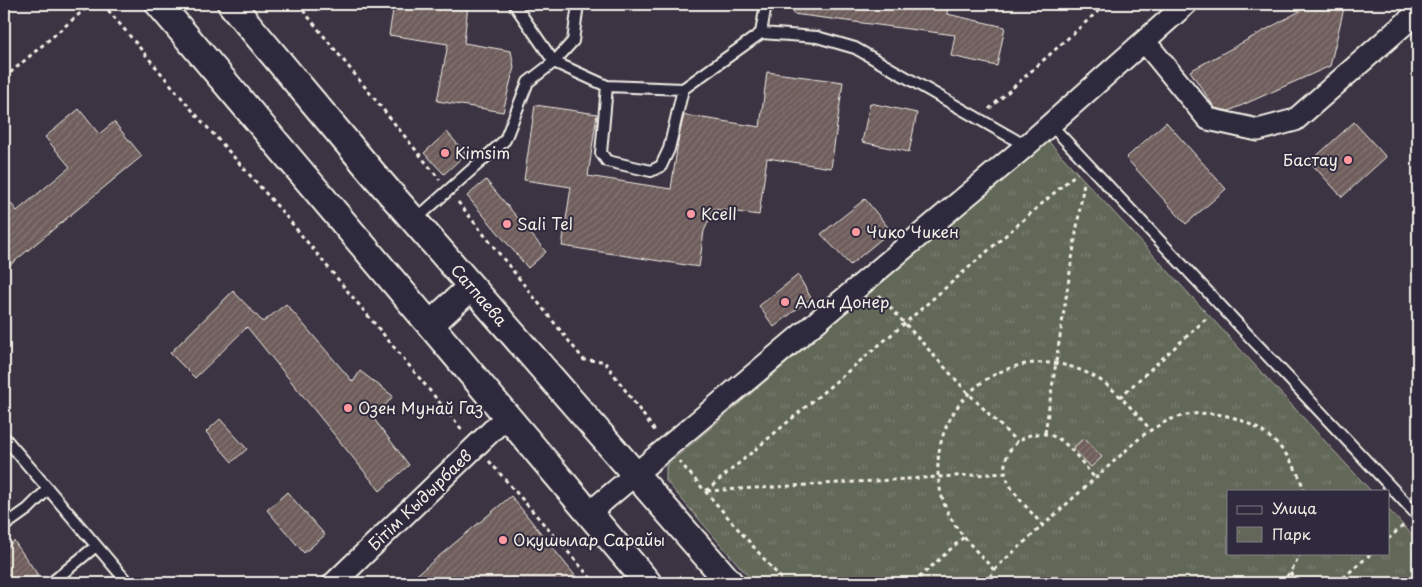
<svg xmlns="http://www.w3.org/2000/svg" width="1422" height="587" viewBox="0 0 1422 587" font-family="'Playpen Sans',sans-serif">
	<defs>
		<pattern id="park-tufts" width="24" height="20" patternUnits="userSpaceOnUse" patternTransform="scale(1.25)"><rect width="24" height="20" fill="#626759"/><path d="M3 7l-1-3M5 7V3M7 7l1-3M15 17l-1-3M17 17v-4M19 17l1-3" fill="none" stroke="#797d71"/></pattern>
		<pattern id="building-hatch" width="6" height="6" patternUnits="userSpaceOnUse" patternTransform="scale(1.25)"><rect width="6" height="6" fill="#6e5d5b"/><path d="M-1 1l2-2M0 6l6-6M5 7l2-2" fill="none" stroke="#837573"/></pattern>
	</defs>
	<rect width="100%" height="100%" fill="#3c3443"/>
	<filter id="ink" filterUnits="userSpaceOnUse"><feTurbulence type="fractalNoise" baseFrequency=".02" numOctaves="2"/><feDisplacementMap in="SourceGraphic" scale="10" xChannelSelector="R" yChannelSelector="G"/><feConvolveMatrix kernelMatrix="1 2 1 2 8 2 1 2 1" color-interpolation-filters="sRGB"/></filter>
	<g filter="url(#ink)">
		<path fill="url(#park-tufts)" stroke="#abaca0" d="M1048,141L1371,491H1228V553H1388V509L1418,541V583H754L666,481V466Z"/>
		<path fill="url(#building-hatch)" stroke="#f4f1e8" d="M394,4H468L464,43L511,51L514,67L503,112L437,101L448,44L389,35Z
			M794,4H948L947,14L1005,27L997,66L951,56L955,35L793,14Z
			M1313,4H1345L1330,66L1229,111L1215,108L1190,71Z
			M767,72L843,82L831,168L767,158L759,215L714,209L704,231L699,267L562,246L571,187L524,180L535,105L597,114L588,176L671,189L679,136L684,115L760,127Z
			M870,103L917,113L909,152L862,142Z
			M79,109L99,134L114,122L142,156L4,270V195L17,211L70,167L45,137Z
			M1166,122L1226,189L1186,224L1126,158Z
			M1354,122L1386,157L1342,197L1310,162Z
			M447,132L466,154L444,174L424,153Z
			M486,180L546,252L528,268L467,196Z
			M865,199L891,231L850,265L821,234Z
			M798,275L811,298L774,327L759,306Z
			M233,291L263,322L286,304L353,382L360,371L393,396L374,419L409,465L380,491L247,327L195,378L170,353Z
			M220,419L247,449L232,462L206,432Z
			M1084,438L1102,457L1091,467L1073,448Z
			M287,492L325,535L304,553L267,510Z
			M511,496L581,583H407Z
			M14,541L38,575L26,583H14L4,568V549Z"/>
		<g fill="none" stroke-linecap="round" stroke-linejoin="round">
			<g stroke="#f4f1e8" stroke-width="14">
				<path id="service" d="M514,4L554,62L607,86L683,89L761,33L817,37L855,48L1026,146
					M761,33L766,4
					M607,86L601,153L607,161L651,171L661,166L669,149L683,89
					M1051,125L1418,516
					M415,220L505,140L528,82L554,62L573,41L578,4
					M4,437L128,583
					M4,526L28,509L48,489
					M51,583L96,546"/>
			</g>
			<g stroke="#f4f1e8" stroke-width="25">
				<path id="minor" d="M1145,42L1208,119L1258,130L1295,120L1418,12
					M589,513L1026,146L1186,4
					M334,583L507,416"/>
			</g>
			<g stroke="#f4f1e8" stroke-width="30">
				<path id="tertiary" d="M159,4L648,583
					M231,4L376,177L730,583
					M430,325L471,287"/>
			</g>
			<path stroke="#f4f1e8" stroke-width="3" stroke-dasharray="4 4" stroke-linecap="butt" d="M103,4L192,110L279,208L464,432
				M298,4L440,180
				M4,78L91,4
				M989,109L1106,4
				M458,202L584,360L604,361L655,431
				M879,295L968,393L1017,442
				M1120,397L1208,317
				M1045,433L1084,182
				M489,461L595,583
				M679,461L785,583
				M706,491L904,324L1077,173
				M707,491L1006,473
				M1043,526C1031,511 1014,496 1007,479C996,451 1028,424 1055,437C1069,443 1084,466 1095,478
				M1388,539L1404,525
				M994,570C974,548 950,527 942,497C917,407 1011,331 1093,376C1116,388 1133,411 1151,430
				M1290,573L1299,583
				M913,583L964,537
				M985,583L999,565L1142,436C1151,430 1161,423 1172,419C1228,399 1289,434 1304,491
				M1282,583L1295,565L1300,553
				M1337,583L1372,553"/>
			<use href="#service" stroke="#2f2a3d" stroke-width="10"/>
			<use href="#minor" stroke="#2f2a3d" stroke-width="21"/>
			<use href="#tertiary" stroke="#2f2a3d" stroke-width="26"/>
		</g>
	</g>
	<g fill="#ff9aa2" stroke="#2f2a3d" stroke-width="2">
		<circle cx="445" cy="153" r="5"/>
		<circle cx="1348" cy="160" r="5"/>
		<circle cx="691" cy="214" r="5"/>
		<circle cx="507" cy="224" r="5"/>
		<circle cx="856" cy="232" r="5"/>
		<circle cx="785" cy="302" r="5"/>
		<circle cx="348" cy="408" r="5"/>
		<circle cx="503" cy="540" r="5"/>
	</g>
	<g text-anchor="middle" stroke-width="4" stroke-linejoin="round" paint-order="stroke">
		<g font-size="16" fill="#f4f1e8" stroke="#2f2a3d" text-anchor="start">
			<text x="455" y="159">Kimsim</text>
			<text x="1338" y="166" text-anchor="end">Бастау</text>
			<text x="701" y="220">Kcell</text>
			<text x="517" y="230">Sali Tel</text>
			<text x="866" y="238">Чико Чикен</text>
			<text x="795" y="308">Алан Донер</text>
			<text x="358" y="414">Озен Мунай Газ</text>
			<text x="513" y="546">Оқушылар Сарайы</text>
		</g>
		<g font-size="16" fill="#f4f1e8" stroke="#2f2a3d">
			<text transform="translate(479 295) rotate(49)" y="6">Сатпаева</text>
			<text transform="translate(420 500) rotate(-44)" y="6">Бiтiм Кыдырбаев</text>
		</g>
	</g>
	<rect width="1422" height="587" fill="none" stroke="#2f2a3d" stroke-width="20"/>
	<rect x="10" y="10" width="1402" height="567" fill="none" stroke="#f4f1e8" stroke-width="2" filter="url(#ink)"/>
	<rect x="1227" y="490" width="162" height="65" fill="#2f2a3d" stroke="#7e7a81"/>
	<rect x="1237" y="506" width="25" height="8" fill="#2f2a3d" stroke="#7e7a81"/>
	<text x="1272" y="514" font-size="15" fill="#f4f1e8">Улица</text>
	<rect x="1237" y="527" width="25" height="15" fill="url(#park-tufts)" stroke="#7e7a81"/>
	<text x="1272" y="540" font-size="15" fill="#f4f1e8">Парк</text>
</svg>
